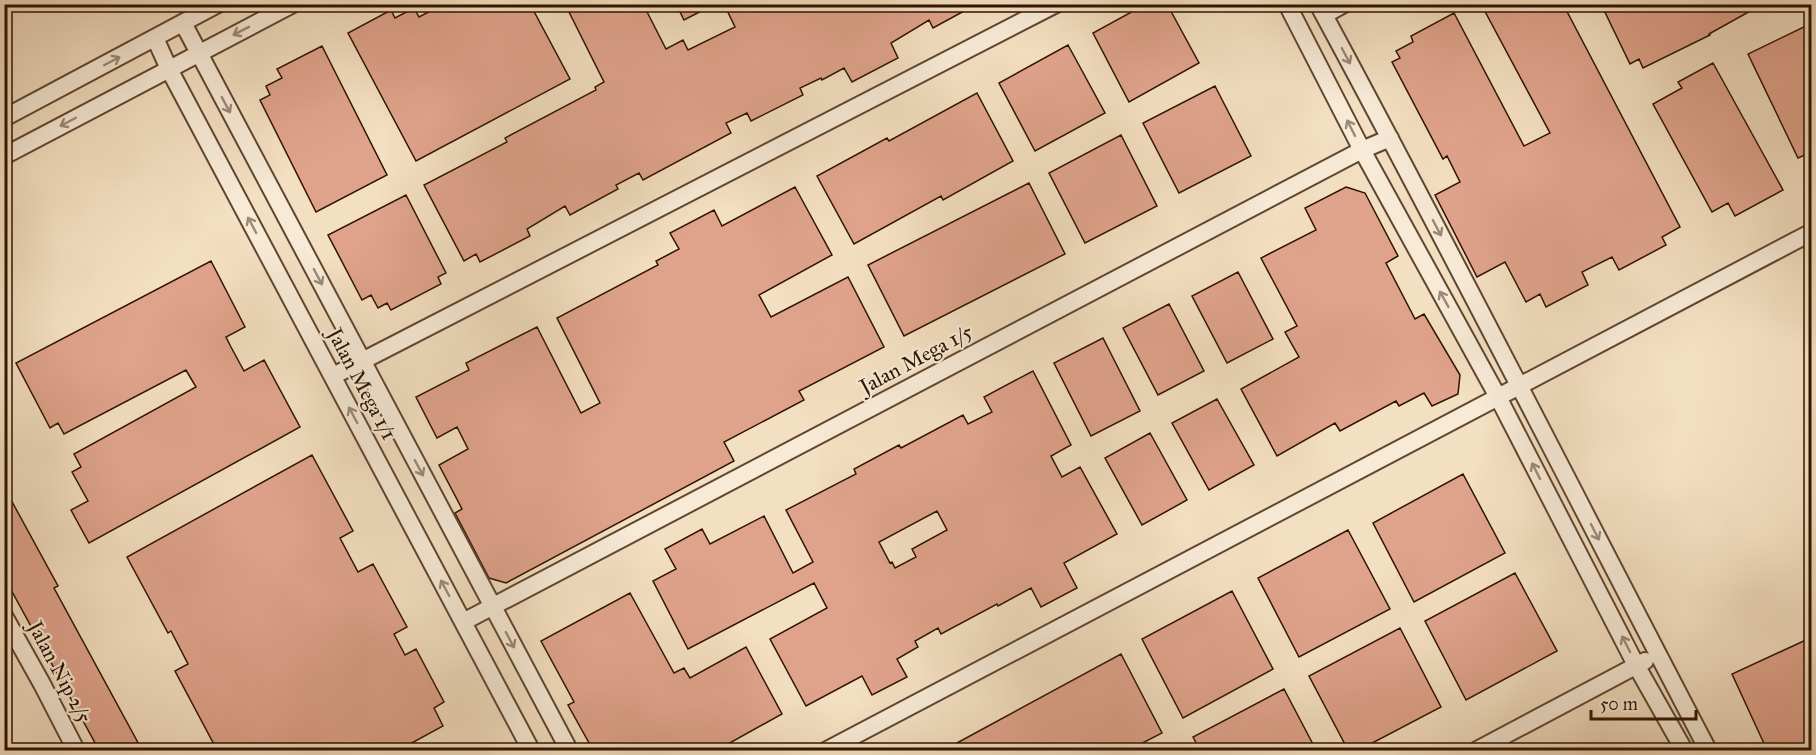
<svg xmlns="http://www.w3.org/2000/svg" width="1816" height="755" viewBox="0 0 1816 755" font-family="'IM FELL Great Primer',serif">
	<rect width="100%" height="100%" fill="#f3dfc1"/>
	<filter id="stains"><feTurbulence type="fractalNoise" baseFrequency=".00333" numOctaves="4"/><feColorMatrix values="0 0 0 0 .2 0 0 0 0 .09 0 0 0 0 .02 0 0 0 .5 -.17"/></filter>
	<radialGradient id="worn" r=".72"><stop offset=".6" stop-color="#630" stop-opacity="0"/><stop offset="1" stop-color="#630" stop-opacity=".3"/></radialGradient>
	<path fill="#dfa38b" stroke="#2f1300" stroke-width="1.5" fill-rule="evenodd" d="M444,4H530L570,79L416,161L348,33L391,10L395,18L414,8L419,17Z
		M565,4H643L666,49L683,40L688,50L735,27L724,4H977L933,28L929,20L891,43L898,58L852,82L844,68L822,80L821,78L800,88L803,95L751,121L747,113L726,123L731,133L643,180L639,173L616,185L618,189L570,215L565,206L527,229L530,236L480,262L476,254L464,261L424,185L507,142L505,138L596,90L595,87L604,82Z
		M676,4H715L684,20Z
		M1146,4H1167L1199,63L1129,102L1093,33Z
		M1481,4H1563L1680,227L1662,237L1666,245L1619,270L1612,257L1582,272L1588,285L1546,307L1540,294L1526,302L1505,262L1477,277L1435,195L1460,182L1447,156L1443,159L1392,62L1400,58L1396,51L1413,42L1411,36L1454,13L1524,146L1550,133Z
		M1601,4H1763L1709,34L1710,35L1643,68L1639,59L1630,64Z
		M1812,23V152L1798,158L1748,54Z
		M1068,45L1105,113L1035,151L999,83Z
		M322,46L387,175L316,212L260,100L270,95L266,86L282,78L277,69Z
		M1713,63L1783,190L1735,216L1728,203L1712,212L1653,104L1682,88L1678,82Z
		M1215,86L1251,156L1179,193L1143,123Z
		M977,93L1013,161L943,200L941,196L854,244L817,176L887,138L889,141Z
		M1121,135L1157,206L1085,243L1049,173Z
		M1029,183L1065,254L904,336L868,265Z
		M795,187L832,255L759,295L771,317L848,277L884,347L799,391L804,400L724,442L734,461L506,583L489,578L455,513L462,509L439,465L468,449L457,427L437,438L416,397L469,370L466,363L537,327L581,413L600,403L557,318L658,265L656,261L679,249L670,233L714,210L722,226Z
		M1346,187L1365,193L1398,256L1386,263L1415,319L1424,314L1460,375L1458,394L1432,406L1424,393L1399,406L1396,401L1340,431L1335,423L1277,456L1241,389L1299,357L1285,332L1297,326L1261,258L1316,230L1305,208Z
		M406,195L446,273L438,277L441,284L391,310L387,303L378,308L371,295L362,300L328,235Z
		M211,261L245,327L226,337L231,347L244,371L264,360L300,427L89,543L71,510L88,501L72,472L81,467L74,454L196,387L186,370L64,434L58,423L50,428L16,363Z
		M1238,272L1273,339L1227,363L1192,296Z
		M1169,304L1204,371L1158,395L1123,328Z
		M1103,338L1140,411L1091,436L1054,363Z
		M1033,371L1071,445L1051,456L1062,477L1080,467L1117,534L1064,563L1077,588L1041,607L1031,588L998,606L997,604L941,634L938,628L915,641L918,647L897,659L907,677L872,695L862,676L806,706L770,639L827,608L814,583L688,649L653,581L676,569L665,549L702,529L710,544L764,516L793,573L813,562L786,510L856,474L854,469L899,445L901,448L963,415L968,424L992,412L984,397ZM937,511L947,530L912,549L916,557L895,568L892,562L890,563L879,542Z
		M1217,399L1254,465L1209,490L1172,423Z
		M1150,433L1187,500L1142,525L1105,458Z
		M312,455L353,531L340,538L358,572L373,564L407,627L394,634L405,655L416,649L444,702L434,708L443,726L399,750H217L175,671L188,664L171,631L168,633L127,557Z
		M1463,474L1505,553L1414,602L1373,523Z
		M4,487L58,586L54,588L142,750H99L4,577Z
		M1348,530L1390,609L1299,657L1258,578Z
		M1515,573L1557,651L1466,700L1425,621Z
		M1232,591L1273,669L1183,718L1142,639Z
		M630,593L674,673L684,668L690,678L746,647L782,714L726,745L729,750H593L568,705L574,702L541,641Z
		M1400,628L1441,707L1359,750H1348L1309,676Z
		M1808,639L1812,647V750H1767L1732,674Z
		M1121,654L1162,733L1129,750H944Z
		M1284,689L1316,750H1200L1193,737Z"/>
	<g fill="none" stroke-linecap="round" stroke-linejoin="round">
		<g stroke="#604630" stroke-width="20">
			<path id="minor" d="M1287,4L1362,150L1498,397L1636,665L1684,750
				M1318,4C1452,251 1578,502 1708,750
				M1324,15L1344,4
				M183,23L569,750
				M155,38L169,69L531,750
				M4,118L218,4
				M4,156L293,4
				M333,376L1056,4
				M4,616L42,684L76,750
				M463,622L1362,150L1390,138
				M827,750L1812,232
				M1477,750L1645,661"/>
		</g>
		<use href="#minor" stroke="#f7ead7" stroke-width="16"/>
	</g>
	<defs><path id="oneway-shaft" d="M-6 0H5M1.5-3L5.5 0L1.5 3" fill="none" stroke-width="1.6" stroke-linecap="round" stroke-linejoin="round" transform="scale(1.5)"/></defs>
	<g stroke="#9d8976">
		<use href="#oneway-shaft" transform="translate(241 31) rotate(153)"/>
		<use href="#oneway-shaft" transform="translate(1346 56) rotate(62)"/>
		<use href="#oneway-shaft" transform="translate(112 61) rotate(-28)"/>
		<use href="#oneway-shaft" transform="translate(226 105) rotate(62)"/>
		<use href="#oneway-shaft" transform="translate(68 122) rotate(152)"/>
		<use href="#oneway-shaft" transform="translate(1351 128) rotate(-117)"/>
		<use href="#oneway-shaft" transform="translate(252 225) rotate(-118)"/>
		<use href="#oneway-shaft" transform="translate(1437 228) rotate(62)"/>
		<use href="#oneway-shaft" transform="translate(318 277) rotate(62)"/>
		<use href="#oneway-shaft" transform="translate(1444 299) rotate(-119)"/>
		<use href="#oneway-shaft" transform="translate(353 415) rotate(-118)"/>
		<use href="#oneway-shaft" transform="translate(419 468) rotate(62)"/>
		<use href="#oneway-shaft" transform="translate(1536 471) rotate(-117)"/>
		<use href="#oneway-shaft" transform="translate(1595 532) rotate(63)"/>
		<use href="#oneway-shaft" transform="translate(445 588) rotate(-118)"/>
		<use href="#oneway-shaft" transform="translate(510 640) rotate(62)"/>
		<use href="#oneway-shaft" transform="translate(1626 644) rotate(-117)"/>
	</g>
	<g text-anchor="middle" stroke-width="4.5" stroke-linejoin="round" paint-order="stroke">
		<g font-size="21" fill="#2f1300" stroke="#f7ead7">
			<text transform="translate(916 359) rotate(-28)" y="7">Jalan Mega 1/5</text>
			<text transform="translate(362 384) rotate(62)" y="7">Jalan Mega 1/1</text>
			<text transform="translate(60 672) rotate(62)" y="7">Jalan Nip 2/5</text>
		</g>
	</g>
	<rect width="1816" height="755" fill="none" stroke="#f3dfc1" stroke-width="24"/>
	<rect x="6" y="6" width="1804" height="743" fill="none" stroke="#2f1300" stroke-width="3"/>
	<rect x="12" y="12" width="1792" height="731" fill="none" stroke="#2f1300" stroke-width="1.5"/>
	<path d="M1591 710v9h105v-9" fill="none" stroke="#2f1300" stroke-width="3"/>
	<text x="1600" y="710" font-size="18" fill="#2f1300" stroke="#f7ead7" stroke-width="4.5" paint-order="stroke">50 m</text>
	<rect width="100%" height="100%" filter="url(#stains)"/>
	<rect width="100%" height="100%" fill="url(#worn)"/>
</svg>
